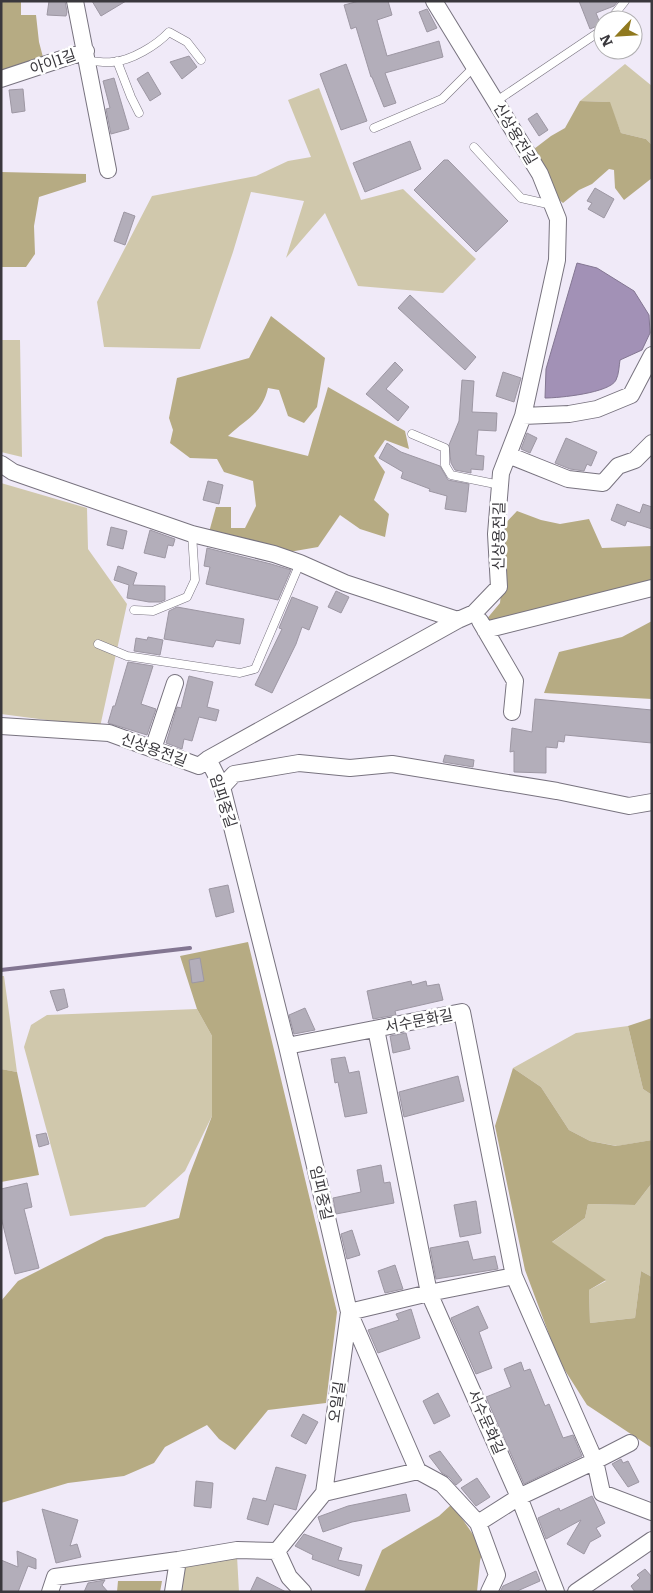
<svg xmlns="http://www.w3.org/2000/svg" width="653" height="1593" viewBox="0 0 653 1593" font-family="Literata,'Noto Sans KR',serif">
	<rect width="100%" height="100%" fill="#f0eaf8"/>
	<path fill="#d0c8ac" d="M625,64L652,86V145L646,139L621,133L609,102L580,101Z
		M319,88L361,200L403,189L476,259L443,293L358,286L325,213L286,258L304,201L251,192L233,252L200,349L104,347L97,302L152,196L256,176L288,161L311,157L288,100Z
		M1,340H20L22,457L1,452Z
		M1,483L87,508L88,549L127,604L100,727L1,714Z
		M1,976H4L17,1072L1,1069Z
		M197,1009L212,1036V1116L185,1171L145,1207L70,1216L24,1047L31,1025L47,1015Z
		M628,1026L643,1089L652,1095V1140L617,1146L590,1141L569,1130L541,1087L513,1068L576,1033Z
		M652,1183V1277L641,1271L635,1318L590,1323L589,1290L606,1281L551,1243L585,1218L588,1204L635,1205Z
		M237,1556L239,1592H177L182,1564Z"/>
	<path fill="#b6ab83" d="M1,1H21V15H36L39,42L44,61L2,73Z
		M580,101L610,102L621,133L646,139L652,145V178L624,200L615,188L614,170L609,169L592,184L579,190L563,203L552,194L534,149L551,136L565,128Z
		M1,172L86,174V182L39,197L34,226L35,254L26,267H1Z
		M271,316L325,358L317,407L304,423L288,416L279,390L268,388C262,414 246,419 228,436L308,456L328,387L405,431L409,449L385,440L374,456L385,472L374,500L389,514L385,537L360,529L340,515L318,547L266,556L206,543L216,507H231V528H245L256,506L253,481L224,472L217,459L190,458L170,443L173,430L169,418L177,378L249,358Z
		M517,511L541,520L560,524L589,519L602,548L652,546V587L550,614L485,621L500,603L504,563L502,527Z
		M652,621V699L544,693L559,652L622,637Z
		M248,942L337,1312L326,1403L268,1410L235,1450L219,1439L207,1425L165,1447L154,1463L124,1476L68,1483L1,1503V1301L18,1281L105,1237L179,1218L189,1176L212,1116V1036L197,1009L180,956Z
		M652,1018V1095L643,1089L628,1026Z
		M513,1068L541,1087L569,1130L590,1141L616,1146L652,1140V1183L635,1205L588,1204L585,1218L552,1242L606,1280L589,1290L590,1323L635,1318L641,1271L652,1277V1448L587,1405L559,1361L525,1270L495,1126Z
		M1,1069L17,1072L39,1175L1,1182Z
		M452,1504L483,1549L480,1561L477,1592H364L382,1550L439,1516Z
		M118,1581H162L160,1592H117Z"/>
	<path fill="#a291b6" stroke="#837692" d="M577,263L597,268L634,291L649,315L650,333L642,350L620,360C619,366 619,374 616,380C610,393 559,398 545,398L546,369Z"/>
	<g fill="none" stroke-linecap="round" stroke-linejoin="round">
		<path stroke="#837692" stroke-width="4" d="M1,970L190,948"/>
	</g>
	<path fill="#b3aeba" stroke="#9d97a3" d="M49,1H65L67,12L66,16L47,15Z
		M92,1H126L101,16Z
		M359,1H388L392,15L377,20L387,56L439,41L443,57L385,73L396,103L384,107L372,77H371L356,27L351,29L344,5Z
		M579,1H618L614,6L596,13L600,23L597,26L590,29Z
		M427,9L437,28L427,32L419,12Z
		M189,56L197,67L182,79L170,62Z
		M346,64L367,121L341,130L320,74Z
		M148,72L161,94L150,101L137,79Z
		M114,78L129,129L111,134L106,109L110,108L103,81Z
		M23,89L25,111L12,113L9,90Z
		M537,113L548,130L539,136L528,119Z
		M410,141L421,169L365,192L353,163Z
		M444,160H448L508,221L476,252L414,190Z
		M595,188L614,199L604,218L588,209L592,203L587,201Z
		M124,212L135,216L125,245L114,241Z
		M410,295L476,357L465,370L398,308Z
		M395,362L403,370L386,389L409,407L398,421L366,394Z
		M503,372L521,378L514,402L496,396Z
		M462,380L474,381L472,412L497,413L496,431L478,430L476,455L484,456L483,470L471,469V473L455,470L451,463L449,445L459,421Z
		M527,433L537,438L530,453L521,449Z
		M566,438L597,452L591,466L587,464L584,471L570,469L555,463Z
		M387,443L401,452L440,466L448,480L469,484L466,512L445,509L447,496L429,491L430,489L401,478L403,472L379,458Z
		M208,481L223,485L219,504L203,500Z
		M617,504L640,513L643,504L652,507V529L627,521L625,526L611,520Z
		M111,527L127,531L123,549L107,545Z
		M150,530L175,539L173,546L168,545L165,558L144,553Z
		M207,548L271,564L291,570L278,600L206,584L210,567L204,566Z
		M118,566L137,573L133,585L165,586V600L160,602H149L127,598L129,585L114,580Z
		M336,591L349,597L341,613L328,607Z
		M292,597L318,607L309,630L302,627L296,644L272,693L255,685L282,629L279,628Z
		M177,607L244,619L240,644L216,640L213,647L164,639L169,611Z
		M148,637L163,640L160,655L134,651L136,638L147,640Z
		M128,662L153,666L141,704L156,709L147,735L108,723L113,706H115Z
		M189,676L213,682L207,707L219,710L216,721L199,717L192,741L184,739L182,749L166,743L177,707L181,708Z
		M535,699L652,710V743L565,735L564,742L558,741L557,748L546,747V773L514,772V751L510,752L512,728L532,732Z
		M445,755L474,760L473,767L443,762Z
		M228,885L234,912L216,917L209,889Z
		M200,958L204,981L192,983L189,960Z
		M411,981L412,985L426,981L427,986L439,984L443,1000L395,1011L396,1015L373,1019L367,991Z
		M64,989L68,1007L57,1011L50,991Z
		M305,1008L315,1030L294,1034L289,1015Z
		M406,1033L410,1049L393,1053L390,1036Z
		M345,1057L349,1073L359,1071L367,1113L345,1117L338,1082L335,1083L331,1059Z
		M458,1076L464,1101L404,1117L399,1092Z
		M46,1133L49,1144L39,1147L36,1135Z
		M381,1165L384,1183L390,1182L394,1203L336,1214L333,1198L361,1192L357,1170Z
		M27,1183L32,1207L24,1209L39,1268L15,1274L1,1217V1189Z
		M476,1201L481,1233L460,1237L454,1205Z
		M352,1230L360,1255L347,1259L341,1234Z
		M468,1241L473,1260L495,1256L498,1269L436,1279L430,1248Z
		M395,1265L403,1289L385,1293L378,1271Z
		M478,1306L488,1328L479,1332L492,1368L476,1374L451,1318Z
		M411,1309L420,1338L378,1353L368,1330L399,1320L396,1314Z
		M521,1362L524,1371L530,1369L545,1406L549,1404L563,1438L573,1435L582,1456L524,1484L486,1397L511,1387L504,1369Z
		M438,1393L450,1416L434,1424L423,1401Z
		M303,1414L318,1422L306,1444L291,1436Z
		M440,1451L462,1480L456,1485L449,1477L442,1473L429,1456Z
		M621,1459L623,1463L628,1461L639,1482L628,1487L612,1464Z
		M276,1467L306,1475L296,1510L274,1504L268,1525L247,1519L253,1498L266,1501Z
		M477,1478L490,1497L476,1506L461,1488Z
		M196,1481L213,1483L211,1508L194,1506Z
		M406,1494L410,1511L352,1522L323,1532L318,1517L348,1506Z
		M592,1496L605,1523L596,1528L601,1536L590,1542L584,1554L567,1544L581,1520L546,1539L538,1518L559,1508L560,1511Z
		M42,1509L78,1520L70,1546L77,1544L81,1557L56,1563Z
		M304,1534L342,1548L338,1560L362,1565L359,1576L312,1559L313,1555L295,1546Z
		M17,1551L36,1559V1569L28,1566L18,1592H1V1560L18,1567Z
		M645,1569L652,1577V1589L648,1592H635L631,1586L640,1578L637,1575Z
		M536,1571L540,1581L515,1592H500L503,1586Z
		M257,1577L286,1592H250Z
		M105,1580L102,1585L108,1592H84L88,1583Z"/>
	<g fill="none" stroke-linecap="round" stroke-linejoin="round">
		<g stroke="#78737f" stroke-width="9">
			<path id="lane" d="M610,20L625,1
				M88,61C96,61 104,63 112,62C131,61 157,45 169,32L187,42L201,60
				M117,61L131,97L139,113
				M495,102L599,32L603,27
				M374,128L442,99L474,67
				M474,147L521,198L552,205
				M412,434L445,448V465L451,475L500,485
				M134,610L153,611L187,597L195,580L192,534
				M98,644L127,656L240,673L255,669L300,563"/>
		</g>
		<g stroke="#78737f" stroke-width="18">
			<path id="street" d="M75,1L108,170
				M1,79L86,51
				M523,416L569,414L597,409L631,395L652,355
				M508,455L568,479L603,483L618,466L635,460L652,443
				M1,464L13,472L192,534L274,554L300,563L345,583L458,620
				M480,621L515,681L512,712
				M485,630L652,588
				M1,726L109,733L199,766L208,759L458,620L474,613L499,587L496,534L501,473L523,416L557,260L558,219L540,174L434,1
				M153,749L175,683
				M208,759L222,787L287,1046L349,1312L418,1471L442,1484L478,1523L497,1575L489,1592
				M222,787L234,774L299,763L350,768L392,764L557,791L629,806L652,802
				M376,1029L429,1293L519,1497L556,1592
				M287,1046L462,1012L514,1276L595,1461L602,1493L652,1512
				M324,1493L418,1471
				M478,1523L519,1497L595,1461L630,1443
				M277,1551L289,1577L303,1592
				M50,1592L55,1577L178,1560L237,1550L277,1551L324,1493L349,1312L429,1293L514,1276
				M173,1592L178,1560
				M576,1592L652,1540"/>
		</g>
		<use href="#lane" stroke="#fff" stroke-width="8"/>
		<use href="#street" stroke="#fff" stroke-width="16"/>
	</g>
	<g text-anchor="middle" stroke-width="5" stroke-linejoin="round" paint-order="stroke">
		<g font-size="15" fill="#3a383d" stroke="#fff">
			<text transform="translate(53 62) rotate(-19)" y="5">아이1길</text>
			<text transform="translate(515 134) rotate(59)" y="5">신상용전길</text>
			<text transform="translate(499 536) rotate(-89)" y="5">신상용전길</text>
			<text transform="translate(154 750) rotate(20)" y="5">신상용전길</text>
			<text transform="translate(223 801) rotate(72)" y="5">임피중길</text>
			<text transform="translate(419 1021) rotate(-11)" y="5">서수문화길</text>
			<text transform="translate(321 1193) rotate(77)" y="5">임피중길</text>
			<text transform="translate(337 1402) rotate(-82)" y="5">오일길</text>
			<text transform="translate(486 1422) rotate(66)" y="5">서수문화길</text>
		</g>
	</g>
	<rect width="653" height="1593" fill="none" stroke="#3a383d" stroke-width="5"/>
	<g transform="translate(618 35) rotate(245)"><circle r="24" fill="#ffffff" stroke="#b0afb1"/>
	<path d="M0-4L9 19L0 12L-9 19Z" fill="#90791f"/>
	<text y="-8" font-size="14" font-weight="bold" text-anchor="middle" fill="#3a383d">N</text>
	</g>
</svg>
